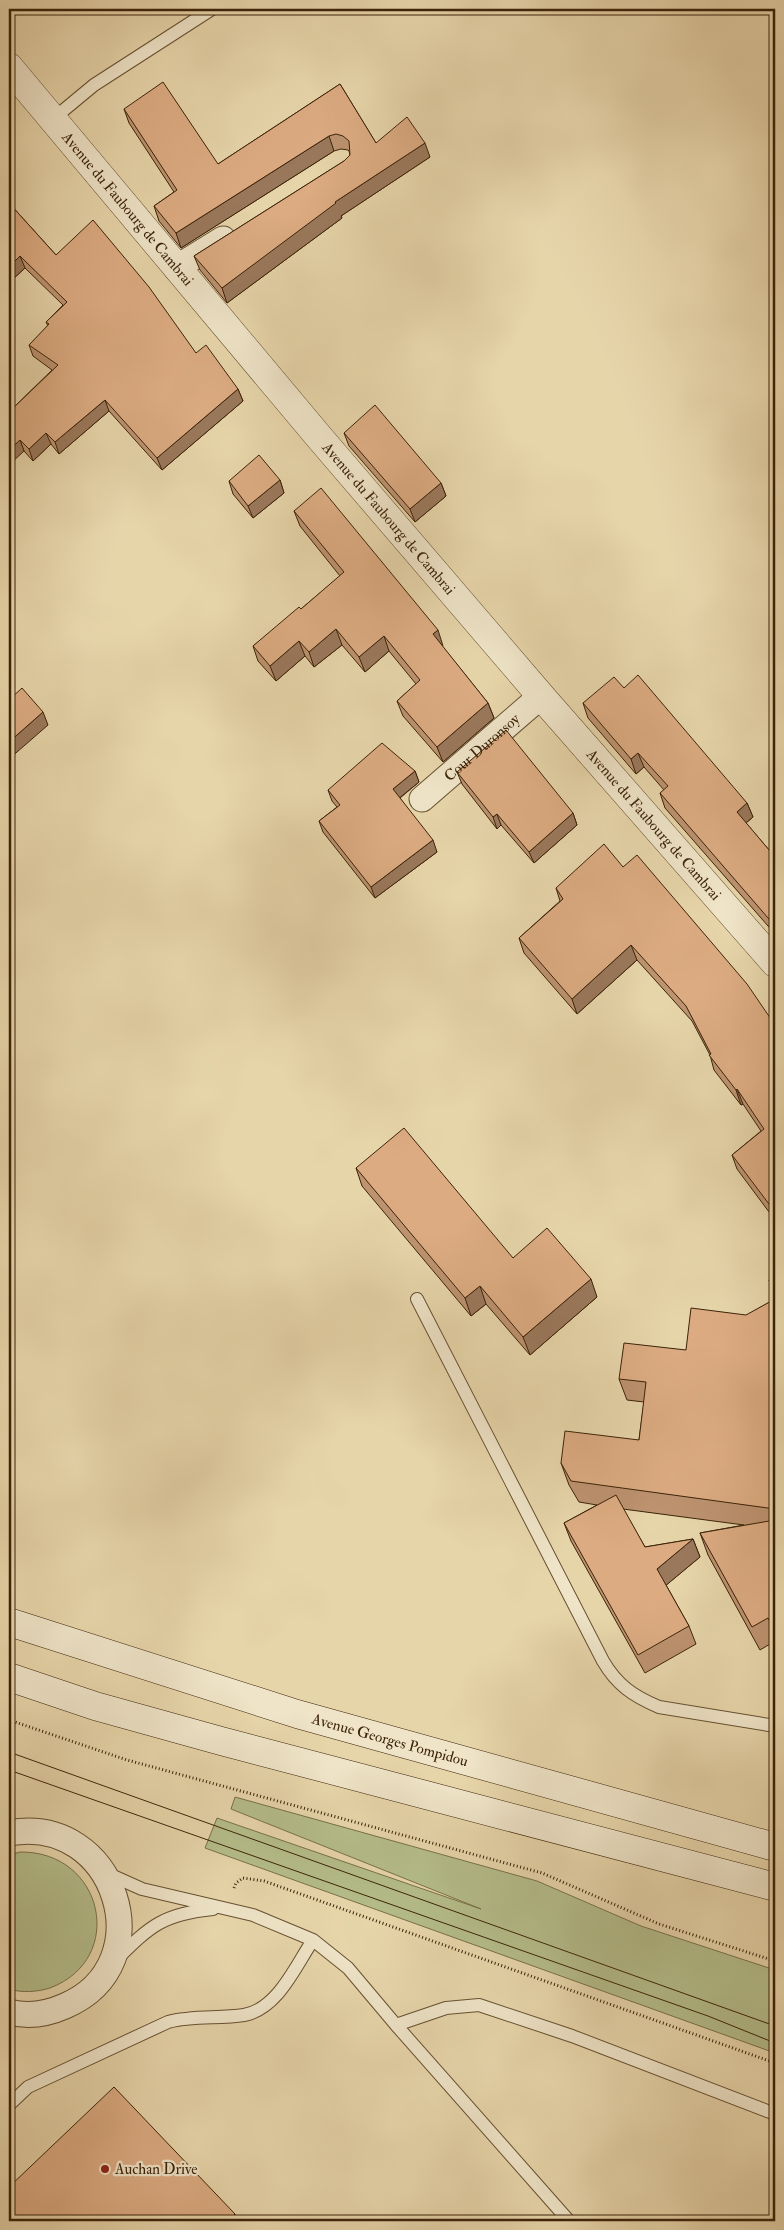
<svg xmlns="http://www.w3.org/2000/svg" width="784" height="2230" viewBox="0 0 784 2230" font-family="'IM FELL Double Pica',serif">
	<rect width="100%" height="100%" fill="#e7d5aa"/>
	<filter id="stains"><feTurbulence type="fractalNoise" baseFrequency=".004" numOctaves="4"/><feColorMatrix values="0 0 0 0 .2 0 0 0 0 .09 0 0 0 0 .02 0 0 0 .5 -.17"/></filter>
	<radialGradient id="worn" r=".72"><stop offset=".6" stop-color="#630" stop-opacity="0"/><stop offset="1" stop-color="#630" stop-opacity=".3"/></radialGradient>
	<path fill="#b4bd8a" stroke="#78704a" d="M235,1797L537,1881L641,1926L775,1970V2053L205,1848L217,1818L481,1909L231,1809Z
		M20,1852C104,1851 127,1959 50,1988C37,1992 22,1993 9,1989V1855Z"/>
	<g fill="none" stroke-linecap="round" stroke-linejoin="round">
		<g stroke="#675031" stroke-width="14">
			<path id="service" d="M53,119L94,85L212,9
				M417,1299L603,1661C617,1685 633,1696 659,1707L775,1726
				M104,1872L142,1889L253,1915L313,1940L348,1968L396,2025L446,2008L479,2005L572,2036L775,2114
				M117,1959C151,1925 164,1914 213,1909
				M396,2025L569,2221
				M9,2105L28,2087L168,2022C193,2015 219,2019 244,2015C278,2009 296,1965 313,1940"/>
		</g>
		<g stroke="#675031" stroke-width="27">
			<g id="minor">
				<path d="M176,268L223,239"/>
				<path id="s1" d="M422,799L541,696"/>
				<path d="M9,1833C116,1813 164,1964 65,2006C47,2014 28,2017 9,2012"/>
			</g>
		</g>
		<g stroke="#675031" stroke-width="29">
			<g id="tertiary">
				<path id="s2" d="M9,67L319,437L541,696L775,963"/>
			</g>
		</g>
		<g stroke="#3c2309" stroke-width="29">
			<g id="secondary">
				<path id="s3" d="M9,1622L297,1714L775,1847"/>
				<path d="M9,1677L95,1706L221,1741L775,1887"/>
			</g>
		</g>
		<path stroke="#3c2309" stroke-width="3" stroke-dasharray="1 2.5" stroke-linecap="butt" d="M9,1720L127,1760L542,1873L659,1924L775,1961
			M234,1888L236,1883L243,1878L264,1881L775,2063"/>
		<use href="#service" stroke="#efe4c8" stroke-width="12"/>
		<use href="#minor" stroke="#efe4c8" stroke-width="25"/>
		<use href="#tertiary" stroke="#efe4c8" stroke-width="28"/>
		<use href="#secondary" stroke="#efe4c8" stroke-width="28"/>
		<path stroke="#3c2309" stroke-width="1" d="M9,1752L775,2026
			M9,1770L708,2016L775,2043"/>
	</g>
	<path fill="#bd9370" stroke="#3c2309" d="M340,84L376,143L430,157L341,216L342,218L227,303L200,270L194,256L344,161L350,155L349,151L348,150L341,149L334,151L181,248L159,221L154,206L174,192L129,123L124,109L218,164Z
		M9,203L56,255L196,353L238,389L243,401L162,470L109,411L59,454L51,444L33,461L24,451L9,412L52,370L33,356L29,345L48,326L46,322L63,305L25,268L13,279L9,274Z
		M344,433L441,483L446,496L415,522L349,446Z
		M280,480L284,493L253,518L233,494L229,481Z
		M294,511L443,646H442L488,703L494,718L443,762L403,716L397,701L416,684L389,651L365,672L342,645L314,667L305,656L276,681L258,661L253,646L301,609L340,576L300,526Z
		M624,688L747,803L753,817L746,823L775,857V934L665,808L660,793L664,790L644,767L636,774L588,718L583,703Z
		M415,771L419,782L400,798L437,852L375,898L323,832L319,821L337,807L332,801L328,790Z
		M457,772L573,813L577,825L534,863L501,825L497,829L462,784Z
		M623,867L775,1025V1220L737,1169L732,1155L761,1131L743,1104L741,1105L714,1070L710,1055L692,1021L637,960L577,1014L524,953L519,938L560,901L556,888Z
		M356,1168L513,1258L597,1297L530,1355L486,1304L471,1316L362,1186Z
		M775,1277V1298L769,1280Z
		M775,1299V1641L760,1650L708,1555L700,1533L744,1525L623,1509L645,1547L693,1539L700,1557L666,1585L689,1626L696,1644L645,1673L571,1541L564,1523L597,1505L579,1502L569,1485L561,1463L639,1440L644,1402L627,1400L619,1379L686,1350Z"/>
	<path fill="#9a785b" stroke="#3c2309" d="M329,136L334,151L181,248L176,233Z
		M425,143L430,157L341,216L342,218L227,303L222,288L335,202Z
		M20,256L25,268L13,279L9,267Z
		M238,389L243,401L162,470L157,458Z
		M105,400L109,411L59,454L55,442Z
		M46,433L51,444L33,461L29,449Z
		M20,440L24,451L9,465V450Z
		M280,480L284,493L253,518L248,506Z
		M441,483L446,496L415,522L410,509Z
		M336,629L342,645L314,667L309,652Z
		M438,630L443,646L438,650L433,634Z
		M384,636L389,651L365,672L359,657Z
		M299,641L305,656L276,681L270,666Z
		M488,703L494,718L443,762L437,747Z
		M43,712L48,725L9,759V742Z
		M638,753L644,767L636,774L631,759Z
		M415,771L419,782L397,800L393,789Z
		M747,803L753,817L742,826L737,812Z
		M573,813L577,825L534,863L529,852Z
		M497,814L501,825L497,829L493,817Z
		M433,840L437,852L375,898L371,887Z
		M631,945L637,960L577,1014L572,999Z
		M737,1089L743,1104L741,1105L736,1090Z
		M591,1279L597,1297L530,1355L523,1337Z
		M480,1286L486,1304L471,1316L465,1298Z
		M693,1539L700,1557L664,1587L657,1569Z
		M235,2214L237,2221H228Z"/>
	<path fill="#dcab82" stroke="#3c2309" d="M163,82L218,164L340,84L376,143L407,117L425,143L335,202L336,203L222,288L194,256L344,161L350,155L349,141L343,136L336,134L329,136L176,233L154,206L177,190L124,109Z
		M9,203L56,255L93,220L149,287L196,353L206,345L238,389L157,458L105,400L55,442L46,433L29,449L20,440L9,450V412L58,365L29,345L49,324L46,322L67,302L20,256L9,267Z
		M375,405L441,483L410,509L344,433Z
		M259,455L280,480L248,506L229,481Z
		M321,488L438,630L433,634L488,703L437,747L397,701L420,680L384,636L359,657L336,629L309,652L299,641L270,666L253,646L299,607L301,609L344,572L294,511Z
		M638,675L747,803L737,812L775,857V926L660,793L668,786L638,753L631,759L583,703L614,677L624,688Z
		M22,688L43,712L9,742V700Z
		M506,730L573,813L529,852L497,814L493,817L457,772Z
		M382,743L415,771L393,789L433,840L371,887L319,821L340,805L328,790Z
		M604,844L623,867L637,855L747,984L775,1025V1212L732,1155L764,1129L737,1089L736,1090L709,1055L711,1054L686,1006L631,945L572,999L519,938L563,899L556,888Z
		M404,1128L513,1258L547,1228L591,1279L523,1337L480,1286L465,1298L356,1168Z
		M775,1277V1293L769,1280Z
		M775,1299V1509L571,1481L561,1463L565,1431L639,1440L646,1382L619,1379L624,1343L686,1350L691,1308L746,1315Z
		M616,1495L645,1547L693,1539L657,1569L689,1626L638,1655L564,1523Z
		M775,1520V1631L768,1618L752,1627L700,1533Z
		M114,2087L235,2214L228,2221H9V2187Z"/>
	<circle fill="#8f2418" stroke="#efe4c8" stroke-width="2" cx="105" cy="2169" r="5"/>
	<g text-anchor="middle" stroke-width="4.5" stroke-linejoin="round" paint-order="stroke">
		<g font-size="15" fill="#3c2309" stroke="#efe4c8">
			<text dy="5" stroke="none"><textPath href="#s2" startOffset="185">Avenue du Faubourg de Cambrai</textPath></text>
			<text dy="5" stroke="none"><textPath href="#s2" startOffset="590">Avenue du Faubourg de Cambrai</textPath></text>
			<text dy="5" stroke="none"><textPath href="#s1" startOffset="79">Cour Duronsoy</textPath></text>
			<text dy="5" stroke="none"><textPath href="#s2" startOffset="995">Avenue du Faubourg de Cambrai</textPath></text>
			<text dy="5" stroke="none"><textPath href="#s3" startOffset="399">Avenue Georges Pompidou</textPath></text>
		</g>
		<g font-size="15" fill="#3c2309" stroke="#efe4c8" text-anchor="start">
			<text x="115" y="2174">Auchan Drive</text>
		</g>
	</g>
	<rect width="784" height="2230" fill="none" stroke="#e7d5aa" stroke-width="30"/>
	<rect x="10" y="10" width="764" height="2210" fill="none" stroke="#3c2309" stroke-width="2.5"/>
	<rect x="15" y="15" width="754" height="2200" fill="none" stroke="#3c2309"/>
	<rect width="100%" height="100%" filter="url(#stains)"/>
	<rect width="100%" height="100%" fill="url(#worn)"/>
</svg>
